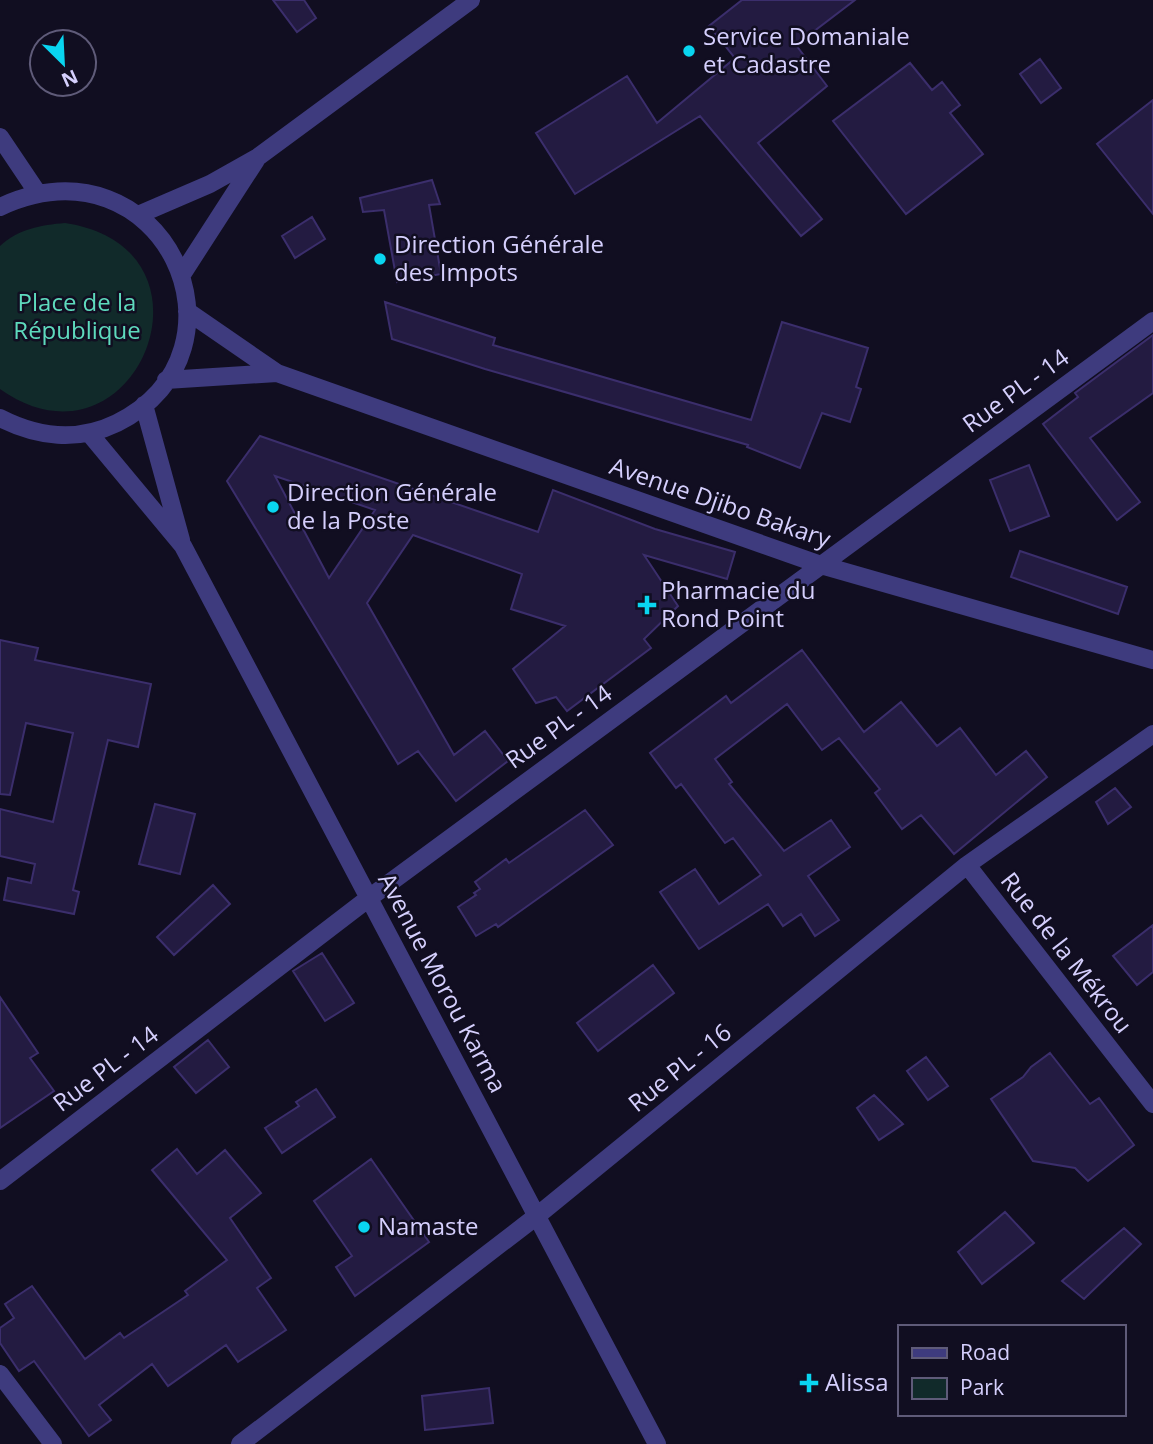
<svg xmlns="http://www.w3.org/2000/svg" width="1153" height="1444" viewBox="0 0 1153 1444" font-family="'Open Sans',sans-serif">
	<rect width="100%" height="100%" fill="#110e21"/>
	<path fill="#112a2a" d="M65,223C232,248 134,484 0,389V246C18,229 41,225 65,223Z"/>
	<path fill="#231b41" stroke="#3b2e6c" stroke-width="2" fill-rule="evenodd" d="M273,0H304L316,18L297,32Z
		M742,0H855L796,45L827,86L758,143L822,219L801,236L700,116L575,194L536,133L627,76L657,123L735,58L709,26Z
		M1040,59L1061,88L1041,103L1020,74Z
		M910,63L932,90L942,82L960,105L950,113L983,154L906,214L833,121Z
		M1153,100V214L1097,144Z
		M432,180L440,204L429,205L441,274L397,282L384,210L363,212L360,198Z
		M312,217L325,239L295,258L282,236Z
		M385,302L495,338L493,345L751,420L782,322L868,348L856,387L861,389L850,422L822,413L800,468L747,447L748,445L485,369L392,339Z
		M1153,335V393L1090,438L1140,502L1117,520L1043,424L1078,397L1075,393Z
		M260,436L538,532L553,490L655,529L735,552L727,579L644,555L678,606L644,639L651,648L567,711L556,697L536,703L513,669L565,626L511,609L522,574L413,535L367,603L454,755L485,731L508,761L456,801L418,751L398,764L227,481ZM275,476L375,510L329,578Z
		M1029,465L1049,516L1010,531L990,480Z
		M1020,551L1127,587L1118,614L1011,577Z
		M0,640L38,648L35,660L151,684L138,747L108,740L73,890L79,892L74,914L4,900L8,878L31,883L35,864L0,856V809L53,822L73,733L26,723L10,795L0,794Z
		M802,650L864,732L901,702L937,746L960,728L996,775L1026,751L1047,777L954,854L921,815L902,829L875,793L880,789L839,738L822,750L787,704L715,759L732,782L729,784L784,851L831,820L850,847L808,876L839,920L815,936L801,914L783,926L768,904L699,949L660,892L695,869L719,904L761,875L733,838L725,843L681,784L676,788L650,753L726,696L731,703Z
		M1115,788L1131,807L1108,824L1096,802Z
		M155,804L195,814L180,874L139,864Z
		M585,810L613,845L498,927L496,924L476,936L458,907L476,895L474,893L480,889L475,882L506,859L509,863Z
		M213,885L230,904L174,955L157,937Z
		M1153,925V972L1137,985L1113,956Z
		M322,953L354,1003L325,1021L293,971Z
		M653,965L674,993L598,1051L577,1023Z
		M0,997L38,1053L30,1058L54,1091L0,1128Z
		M208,1040L229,1067L196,1093L174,1067Z
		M1050,1053L1090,1104L1099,1098L1134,1145L1088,1181L1075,1168L1033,1161L991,1099L1023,1077L1031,1067Z
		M926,1057L948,1086L928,1100L907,1071Z
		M316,1089L335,1117L282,1153L265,1128L299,1106L296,1102Z
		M874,1095L903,1124L879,1140L857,1108Z
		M177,1149L197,1174L225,1150L261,1193L230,1218L271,1278L257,1288L286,1330L238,1362L226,1345L168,1386L152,1364L99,1405L111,1420L89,1436L34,1361L19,1371L0,1343V1328L14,1318L5,1304L32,1286L85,1359L120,1333L124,1338L188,1295L185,1291L227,1260L152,1170Z
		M371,1159L429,1242L355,1296L336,1267L352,1256L314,1201Z
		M1005,1212L1034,1243L982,1284L958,1252Z
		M1124,1228L1141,1244L1084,1299L1062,1281Z
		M489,1388L493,1423L425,1430L422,1396Z"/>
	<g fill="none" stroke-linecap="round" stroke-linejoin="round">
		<path stroke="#3e3b7e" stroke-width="18" d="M0,137L37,192
			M0,207C163,132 262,350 117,423C78,442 37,437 0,418
			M138,215L210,184L258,157L471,0
			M181,276L256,160
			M187,311L277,373L821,565L1153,660
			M166,380L277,373
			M144,405L181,540
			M89,433L183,546L657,1444
			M967,865L1153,1104
			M0,1181L369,898L1153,321
			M0,1374L53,1444
			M240,1444L538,1215L967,865L1153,734"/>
	</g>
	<g fill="#09d5f0" stroke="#110e21" stroke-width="2.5">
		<circle cx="689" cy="51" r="7"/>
		<circle cx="380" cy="259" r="7"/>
		<circle cx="273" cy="507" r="7"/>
		<path d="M643.5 594.5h7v7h7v7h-7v7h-7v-7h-7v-7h7z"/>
		<circle cx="364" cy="1227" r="7"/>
		<path d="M805.5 1372.5h7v7h7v7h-7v7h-7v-7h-7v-7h7z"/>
	</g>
	<g text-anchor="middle" stroke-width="5" stroke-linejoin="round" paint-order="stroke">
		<g font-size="24" fill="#d5cffd" stroke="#110e21" text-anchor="start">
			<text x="703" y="45">Service Domaniale<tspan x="703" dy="28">et Cadastre</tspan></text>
			<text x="394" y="253">Direction Générale<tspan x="394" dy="28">des Impots</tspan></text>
			<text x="287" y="501">Direction Générale<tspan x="287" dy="28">de la Poste</tspan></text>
			<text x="661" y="599">Pharmacie du<tspan x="661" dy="28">Rond Point</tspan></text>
			<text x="378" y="1235">Namaste</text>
			<text x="825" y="1391">Alissa</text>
		</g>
		<g font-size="24" fill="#5edabd" stroke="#110e21">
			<text x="77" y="311">Place de la<tspan x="77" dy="28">République</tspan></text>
		</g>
		<g font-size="24" fill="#d5cffd" stroke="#110e21">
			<text transform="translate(1016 391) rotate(-36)" y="8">Rue PL - 14</text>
			<text transform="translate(720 503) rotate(19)" y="8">Avenue Djibo Bakary</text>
			<text transform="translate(559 727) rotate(-36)" y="8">Rue PL - 14</text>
			<text transform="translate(1066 953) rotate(52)" y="8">Rue de la Mékrou</text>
			<text transform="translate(442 983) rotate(62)" y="8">Avenue Morou Karma</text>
			<text transform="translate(680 1068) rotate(-39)" y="8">Rue PL - 16</text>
			<text transform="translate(106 1069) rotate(-37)" y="8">Rue PL - 14</text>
		</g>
	</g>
	<rect x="898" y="1325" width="228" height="91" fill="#110e21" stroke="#5f5b79" stroke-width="2"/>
	<rect x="912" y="1348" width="35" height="10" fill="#3e3b7e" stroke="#5f5b79" stroke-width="2"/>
	<text x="960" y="1360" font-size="21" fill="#d5cffd">Road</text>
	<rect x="912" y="1378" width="35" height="21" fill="#112a2a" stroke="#5f5b79" stroke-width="2"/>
	<text x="960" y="1395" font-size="21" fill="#d5cffd">Park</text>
	<g transform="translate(63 63) rotate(156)"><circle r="33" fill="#110e21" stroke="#5f5b79" stroke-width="2"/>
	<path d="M0-5L12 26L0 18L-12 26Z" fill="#09d5f0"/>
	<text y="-10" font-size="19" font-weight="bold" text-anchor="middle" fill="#d5cffd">N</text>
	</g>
</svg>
